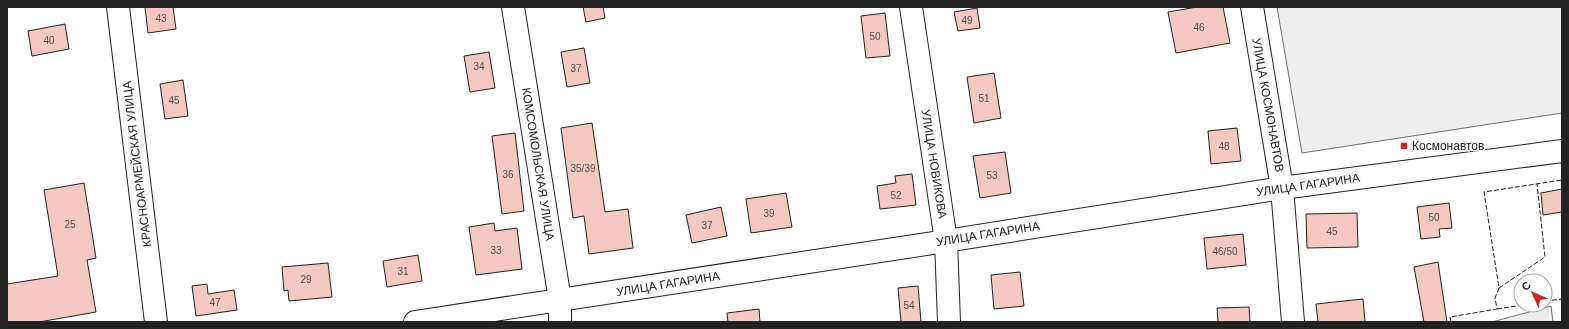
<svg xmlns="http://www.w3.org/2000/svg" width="1569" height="329" viewBox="0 0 1569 329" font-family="Arial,sans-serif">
	<rect width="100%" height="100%" fill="#fff"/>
	<path fill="#eee" stroke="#6f6f6f" d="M1277,7H1562V113L1302,153Z"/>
	<path fill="#ededed" stroke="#6f6f6f" d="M1551,306L1553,322H1492Z"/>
	<path fill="#f3c9c0" stroke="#222" d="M145,7H173L176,29L148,33Z
		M583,7H603L605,18L586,22Z
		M1197,7H1223L1230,43L1176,53L1168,12Z
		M977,8L980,28L958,31L954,12Z
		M885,13L890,56L866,58L861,16Z
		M65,24L69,49L32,56L28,31Z
		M584,48L590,83L567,87L561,52Z
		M489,52L495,88L470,92L464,56Z
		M994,73L1001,118L974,123L967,77Z
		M183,80L188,116L165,119L160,84Z
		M592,123L605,212L628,209L633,248L589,254L584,216L573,218L561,128Z
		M1237,128L1241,161L1211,164L1208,131Z
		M515,133L524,211L502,214L492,136Z
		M1005,152L1011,193L980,198L973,156Z
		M912,174L916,205L880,209L877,186L896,183L895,176Z
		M84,183L96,258L87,260L96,312L39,322H7V284L58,276L44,190Z
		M1562,189V212L1543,215L1541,193Z
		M786,193L792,227L751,233L746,199Z
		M1449,203L1452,228L1439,229L1440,237L1421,239L1417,207Z
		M721,207L727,236L692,243L686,215Z
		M1357,213L1358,247L1307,248L1306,214Z
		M494,223L495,231L517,228L522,269L476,275L469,227Z
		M1243,234L1246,265L1207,269L1204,238Z
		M418,255L422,281L387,287L383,261Z
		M1438,262L1447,322H1424L1414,267Z
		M328,263L332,297L289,301L288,290L284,291L282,267Z
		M1020,272L1024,306L994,309L991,275Z
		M207,284L208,294L234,290L237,310L196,316L192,286Z
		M918,286L921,322H901L898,288Z
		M1363,299L1365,322H1318L1316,304Z
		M1249,307L1250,322H1218L1217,308Z
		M759,309L760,322H728L727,313Z"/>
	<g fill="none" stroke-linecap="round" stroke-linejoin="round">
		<g stroke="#222" stroke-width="24">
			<path id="minor" d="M118,7L156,322
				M513,7L560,300V322
				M911,7L946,241L949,322
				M1252,7L1282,188L1293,322
				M415,322L946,241L1282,188L1562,151"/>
		</g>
		<use href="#minor" stroke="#fff" stroke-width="22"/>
		<path stroke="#222" stroke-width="1" stroke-dasharray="5 2" stroke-linecap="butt" d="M1499,288L1545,257L1537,184
			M1545,301L1562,299
			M1497,309L1523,305
			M1451,322L1450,317L1497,309L1495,298L1499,288L1484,192L1562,180"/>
	</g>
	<rect fill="#c62828" stroke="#fff" stroke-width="1.5" x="1400" y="142" width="8" height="8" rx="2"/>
	<g text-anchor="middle" stroke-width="3" stroke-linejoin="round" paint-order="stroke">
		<g font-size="10" fill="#564c4a">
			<text x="161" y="22">43</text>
			<text x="967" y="24">49</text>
			<text x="1199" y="31">46</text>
			<text x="875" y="40">50</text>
			<text x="49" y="44">40</text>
			<text x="479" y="70">34</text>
			<text x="576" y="72">37</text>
			<text x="984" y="102">51</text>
			<text x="174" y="104">45</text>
			<text x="1224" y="150">48</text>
			<text x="583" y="172">35/39</text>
			<text x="508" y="178">36</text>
			<text x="992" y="179">53</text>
			<text x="896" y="199">52</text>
			<text x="769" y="217">39</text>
			<text x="1434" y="221">50</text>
			<text x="70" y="228">25</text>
			<text x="707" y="229">37</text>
			<text x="1332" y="235">45</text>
			<text x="496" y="254">33</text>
			<text x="1225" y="255">46/50</text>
			<text x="403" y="275">31</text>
			<text x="306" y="283">29</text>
			<text x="215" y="306">47</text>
			<text x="909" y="309">54</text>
		</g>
		<g font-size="12" fill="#222" stroke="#fff">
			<text transform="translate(1268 105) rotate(80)" y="4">УЛИЦА КОСМОНАВТОВ</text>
			<text transform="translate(137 164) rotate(-97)" y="4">КРАСНОАРМЕЙСКАЯ УЛИЦА</text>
			<text transform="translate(538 164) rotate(81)" y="4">КОМСОМОЛЬСКАЯ УЛИЦА</text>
			<text transform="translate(934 164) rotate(81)" y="4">УЛИЦА НОВИКОВА</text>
			<text transform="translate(1308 185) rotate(-8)" y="4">УЛИЦА ГАГАРИНА</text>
			<text transform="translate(988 234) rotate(-9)" y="4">УЛИЦА ГАГАРИНА</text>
			<text transform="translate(668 284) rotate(-9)" y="4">УЛИЦА ГАГАРИНА</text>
		</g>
		<g font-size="12" fill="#222" stroke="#fff" text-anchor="start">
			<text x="1412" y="150">Космонавтов</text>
		</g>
	</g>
	<rect width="1569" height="329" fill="none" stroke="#222222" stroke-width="16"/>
	<g transform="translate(1533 293) rotate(315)"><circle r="19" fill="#ffffff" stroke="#a7a7a7"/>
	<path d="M0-3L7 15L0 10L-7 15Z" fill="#c62828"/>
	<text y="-6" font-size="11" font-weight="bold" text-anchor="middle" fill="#222222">С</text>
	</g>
</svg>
